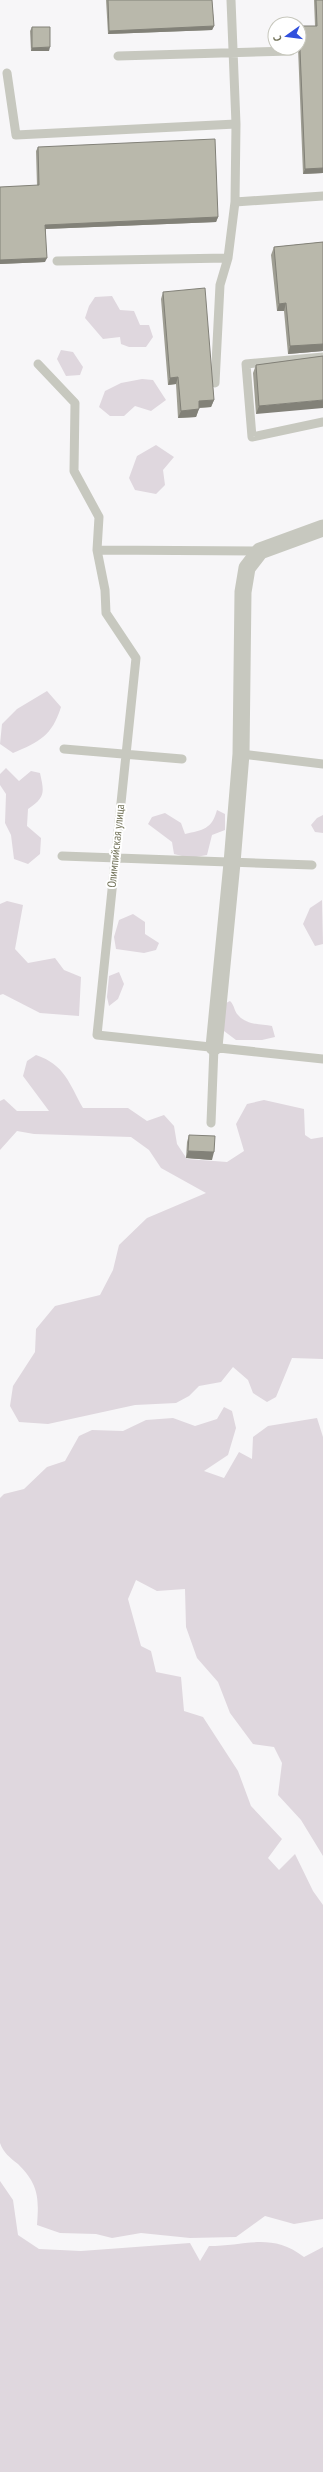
<svg xmlns="http://www.w3.org/2000/svg" width="323" height="2472" viewBox="0 0 323 2472" font-family="'PT Sans Narrow',sans-serif">
	<rect width="100%" height="100%" fill="#f7f6f8"/>
	<path fill="#dfd7de" d="M112,296L120,310L134,311L140,325H149L153,337L146,347H129L121,344L120,337L103,339L85,318L89,306L95,297Z
		M61,350L73,352L83,367L80,375L66,376L57,359Z
		M142,379L153,380L166,400L151,411L135,406L124,416H110L99,407L105,391L121,383Z
		M156,445L174,457L163,470L165,485L156,494L135,490L129,478L137,456Z
		M47,691L61,707C52,736 39,742 13,753L0,744L2,724L17,709Z
		M6,768L19,781L31,771L40,773C44,792 46,797 28,809L27,826L41,838L40,854L28,864L14,859L11,835L5,823L6,794L0,785V774Z
		M217,810L225,814V830L212,835L207,855L190,858L174,854L172,842L148,824L152,817L165,813L181,823L185,834C203,830 212,829 217,810Z
		M323,815V833L315,832L311,825L317,818Z
		M322,900L323,944L315,946L303,924L310,908Z
		M7,901L23,905L15,949L28,963L55,958L64,970L81,977L79,1016L40,1013L3,994L0,995V904Z
		M133,914L145,922V934L159,943L156,950L144,953L116,949L114,937L119,920Z
		M119,972L124,984L118,999L109,1006L107,997L109,976Z
		M230,1001C235,1006 234,1011 238,1015C246,1025 261,1024 272,1026L275,1037L262,1040H236L220,1028L222,1005Z
		M36,1055C65,1065 69,1083 83,1108H128L147,1121L164,1115L174,1126L177,1144L187,1159L227,1162L244,1151L236,1124L247,1104L264,1100L304,1109L305,1135L311,1139L323,1137V1359L292,1358L276,1397L267,1402L253,1393L248,1380L233,1367L221,1382L199,1386L189,1396L176,1403L135,1405L48,1424L19,1422L10,1406L13,1386L35,1352L36,1329L55,1306L100,1295L113,1270L119,1245L147,1218L206,1193L161,1168L149,1150L131,1137L34,1134L17,1131L0,1150V1101L4,1099L17,1111H49L23,1076L27,1061Z
		M224,1407L232,1411L236,1428L228,1455L204,1471L224,1478L239,1452L252,1459L253,1437L268,1426L317,1418L323,1437V1856L301,1820L278,1795L282,1763L274,1747L253,1744L230,1713L218,1682L197,1658L186,1627L185,1589L157,1591L136,1580L128,1599L141,1646L151,1651L156,1672L181,1677L184,1711L203,1717L238,1771L251,1806L282,1839L268,1858L279,1870L295,1854L313,1891L323,1905V2219L294,2224L265,2216L236,2237L190,2238L141,2233L112,2238L96,2234L60,2233L37,2225C39,2198 39,2185 18,2164C10,2158 3,2152 0,2143V1498L4,1494L24,1489L47,1467L65,1461L79,1436L92,1430L123,1431L146,1420L173,1418L195,1426L217,1419Z
		M0,2181L13,2200L18,2235L39,2249L81,2251L190,2243L200,2261L209,2246C246,2246 271,2232 304,2257L323,2247V2472H0Z"/>
	<g fill="none" stroke-linecap="round" stroke-linejoin="round">
		<path stroke="#c7c8bf" stroke-width="9" d="M118,56L291,51
			M7,73L16,135L236,124
			M235,202L323,196
			M228,258L235,202L236,124L231,0
			M57,261L228,258L220,285L215,383
			M323,357L246,364L252,437L323,422
			M38,364L75,403L74,471L99,517L97,550L105,590L106,613L136,658L97,1035L323,1059
			M97,550L260,551
			M64,749L182,759
			M241,754L323,764
			M62,856L312,865
			M211,1123L214,1047"/>
		<path stroke="#c7c8bf" stroke-width="17" d="M214,1047L232,863L241,754L243,592L247,568L260,551L323,528"/>
	</g>
	<path fill="#9f9e93" d="M106,0H212L214,26L212,30L108,34Z
		M314,0H323V173L303,174L298,48H299V27L315,26Z
		M32,27L49,51H31L30,31Z
		M38,147L218,217L216,222L46,229L45,262L0,264V187L37,186L36,151Z
		M323,242V351L288,354L284,311H277L271,255L274,247Z
		M163,292L214,400L211,407L199,408L196,417L178,418L176,384L168,385L161,299Z
		M323,356L256,414L253,373L256,365Z
		M189,1135L212,1160L186,1158L187,1142Z"/>
	<path fill="#828178" d="M214,26L212,30L108,34L109,31Z
		M50,47L49,51H31L32,48Z
		M323,168V173L303,174L305,169Z
		M218,217L216,222L44,229L45,225Z
		M47,258L45,262L0,264V260Z
		M286,303L284,311H277L279,304Z
		M323,344V351L288,354L290,346Z
		M178,377L176,384L168,385L170,378Z
		M214,400L211,407L196,408L199,401Z
		M323,400V408L256,414L259,406Z
		M199,409L196,417L178,418L181,411Z
		M188,1151L214,1152L212,1160L186,1158Z"/>
	<path fill="#b9b8ab" stroke="#828178" d="M108,0H212L214,26L109,31Z
		M316,0H323V168L305,169L299,26H317Z
		M32,27H50V47L32,48Z
		M215,139L218,217L45,225L47,258L0,260V187L39,185L38,147Z
		M323,242V344L290,346L286,303L279,304L274,247Z
		M205,288L214,400L199,401V409L181,411L178,377L170,378L163,292Z
		M323,356V400L259,406L256,365Z
		M189,1135L215,1136L214,1152L188,1151Z"/>
	<g text-anchor="middle" stroke-width="4" stroke-linejoin="round" paint-order="stroke">
		<g font-size="12" fill="#74745b" stroke="#fff">
			<text transform="translate(116 846) rotate(-84)" y="4">Олимпийская улица</text>
		</g>
	</g>
	<g transform="translate(287 36) rotate(256)"><circle r="19" fill="#ffffff" stroke="#c7c7bd"/>
	<path d="M0-3L7 15L0 10L-7 15Z" fill="#3150dd"/>
	<text y="-6" font-size="11" font-weight="bold" text-anchor="middle" fill="#74745b">С</text>
	</g>
</svg>
